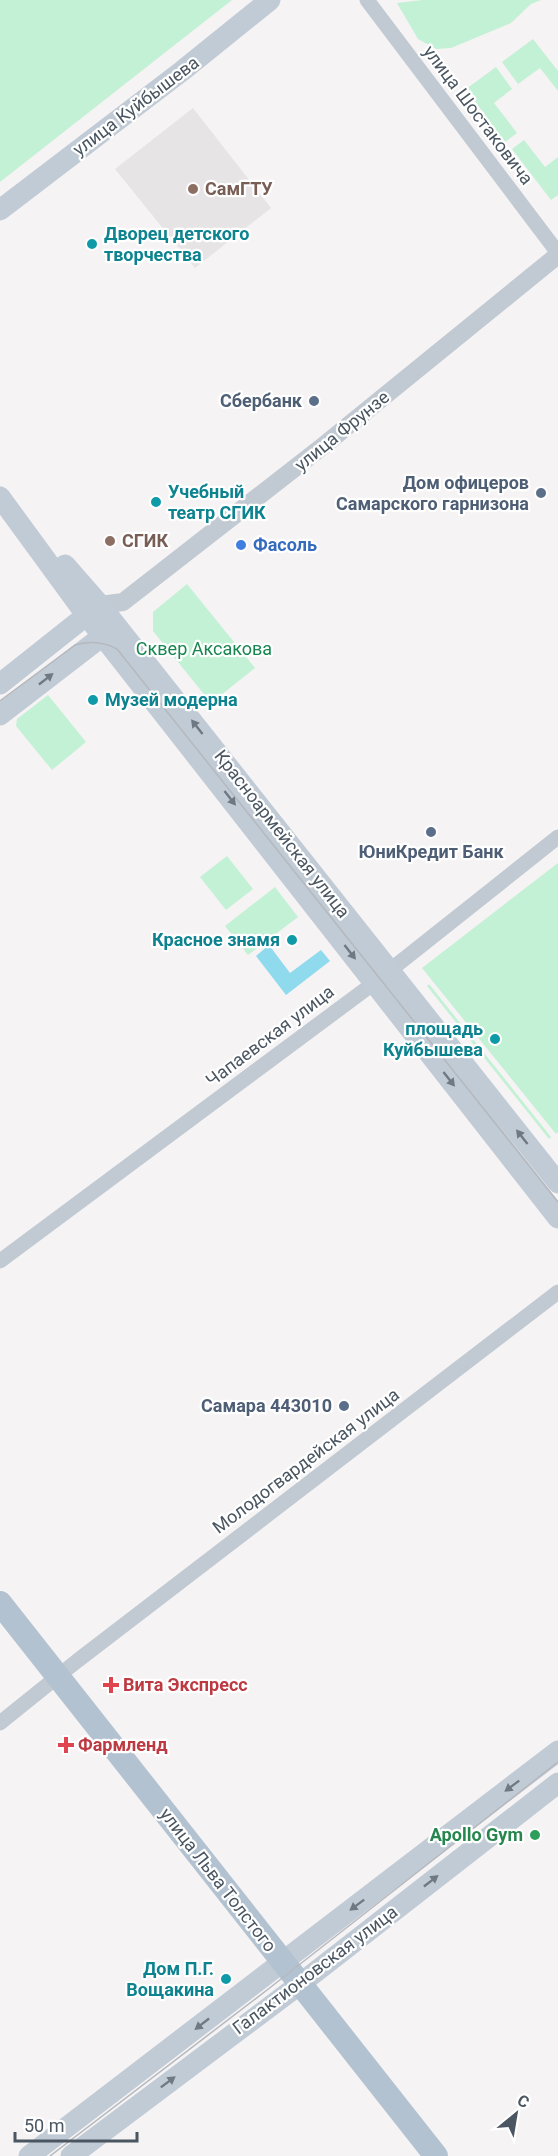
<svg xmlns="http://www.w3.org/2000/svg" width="558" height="2156" viewBox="0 0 558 2156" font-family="Roboto,sans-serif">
	<rect width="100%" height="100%" fill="#f5f3f3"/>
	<path fill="#e6e4e5" d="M193,108L271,208L195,268L115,169Z"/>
	<path fill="#c3f1d5" d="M0,0H232L0,182Z
		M422,0H541L531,4L511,23L451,48L436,49L418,39L397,3Z
		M533,39L558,71V91L540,68L518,84L502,62Z
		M496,67L512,89L494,103L517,133L505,142L466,89Z
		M524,140L545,167L558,157V195L551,200L512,149Z
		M187,584L255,668L211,703L153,631V612Z
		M48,695L86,742L52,770L16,726L17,719Z
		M227,856L253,889L226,910L200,877Z
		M558,863V1132L556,1134L422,968Z
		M275,887L298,917L248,955L225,926Z
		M429,984L551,1137L549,1139L427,986Z"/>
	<path fill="#90daee" d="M269,945L290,973L321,950L330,961L286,995L256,956Z"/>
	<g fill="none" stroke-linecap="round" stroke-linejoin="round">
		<path stroke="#c1cad2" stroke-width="15" d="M367,0L558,253
			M0,1261L374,983L558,837
			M0,1723L77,1661L558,1292"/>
		<path stroke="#c1cad2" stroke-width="18" d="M100,605L123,602L323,446L558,255"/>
		<path stroke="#c1cbd6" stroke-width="21" d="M0,210L182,71L270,0
			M0,497L87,616L558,1218
			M65,565L100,605L558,1183
			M0,684L97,607
			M0,715L113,628
			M29,2156L558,1751
			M71,2156L300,1984L558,1783"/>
		<path stroke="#b3c2d1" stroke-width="24" d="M0,1603L436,2156"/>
		<path stroke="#b5b8bd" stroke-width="1.5" d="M0,701L75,645C89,641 104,642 117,649L558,1202
			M50,2156L267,1990L558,1762"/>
	</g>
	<defs><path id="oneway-solid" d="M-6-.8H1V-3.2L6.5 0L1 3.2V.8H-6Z" transform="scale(1.5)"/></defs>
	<g fill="#6e7984">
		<use href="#oneway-solid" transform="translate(46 679) rotate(-38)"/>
		<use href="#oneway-solid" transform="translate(197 727) rotate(-128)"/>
		<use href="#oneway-solid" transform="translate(230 798) rotate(52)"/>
		<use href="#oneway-solid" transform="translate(350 952) rotate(52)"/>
		<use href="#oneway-solid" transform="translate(449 1079) rotate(52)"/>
		<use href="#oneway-solid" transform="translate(522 1137) rotate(-128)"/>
		<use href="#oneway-solid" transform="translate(512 1786) rotate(143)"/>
		<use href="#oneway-solid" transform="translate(431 1881) rotate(-38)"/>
		<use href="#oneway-solid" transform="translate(357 1905) rotate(143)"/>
		<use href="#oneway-solid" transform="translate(202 2024) rotate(142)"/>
		<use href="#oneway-solid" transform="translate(168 2082) rotate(-37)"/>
	</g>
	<g fill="#8d6e63" stroke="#fff" stroke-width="2">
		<circle cx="193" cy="189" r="6"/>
		<circle cx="110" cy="541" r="6"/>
	</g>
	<g fill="#0f9aa8" stroke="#fff" stroke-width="2">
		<circle cx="92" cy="244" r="6"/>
		<circle cx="156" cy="502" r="6"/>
		<circle cx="93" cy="700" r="6"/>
		<circle cx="292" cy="940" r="6"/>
		<circle cx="495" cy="1039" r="6"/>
		<circle cx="226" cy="1979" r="6"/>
	</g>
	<g fill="#5c6f8a" stroke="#fff" stroke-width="2">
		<circle cx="314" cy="401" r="6"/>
		<circle cx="541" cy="493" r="6"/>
		<circle cx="431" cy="832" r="6"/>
		<circle cx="344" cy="1406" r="6"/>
	</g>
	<circle fill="#3f7fe0" stroke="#fff" stroke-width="2" cx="241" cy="545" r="6"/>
	<g fill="#e0444e" stroke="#fff" stroke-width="2">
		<path d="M108 1676h6v6h6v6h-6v6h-6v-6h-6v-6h6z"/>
		<path d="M63 1736h6v6h6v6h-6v6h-6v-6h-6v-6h6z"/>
	</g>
	<circle fill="#2e9e5b" stroke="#fff" stroke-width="2" cx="535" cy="1835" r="6"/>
	<g text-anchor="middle" stroke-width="4.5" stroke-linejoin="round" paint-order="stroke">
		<g font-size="18" fill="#4a5661" stroke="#fff">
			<text transform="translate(136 106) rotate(-37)" y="6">улица Куйбышева</text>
			<text transform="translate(478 115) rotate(53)" y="6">улица Шостаковича</text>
			<text transform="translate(342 431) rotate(-39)" y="6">улица Фрунзе</text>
			<text transform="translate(282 834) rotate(52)" y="6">Красноармейская улица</text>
			<text transform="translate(270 1036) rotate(-37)" y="6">Чапаевская улица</text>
			<text transform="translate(306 1461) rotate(-37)" y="6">Молодогвардейская улица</text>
			<text transform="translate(218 1880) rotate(52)" y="6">улица Льва Толстого</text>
			<text transform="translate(315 1970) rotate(-37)" y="6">Галактионовская улица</text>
		</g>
		<g font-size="18" font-weight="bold" fill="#785e54" stroke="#fff" text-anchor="start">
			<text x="205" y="195">СамГТУ</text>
			<text x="122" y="547">СГИК</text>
		</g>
		<g font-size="18" font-weight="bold" fill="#0d838f" stroke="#fff" text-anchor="start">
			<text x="104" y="240">Дворец детского<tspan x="104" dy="21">творчества</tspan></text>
			<text x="168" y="498">Учебный<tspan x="168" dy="21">театр СГИК</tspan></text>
			<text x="105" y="706">Музей модерна</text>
			<text x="280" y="946" text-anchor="end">Красное знамя</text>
			<text x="483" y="1035" text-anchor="end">площадь<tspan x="483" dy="21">Куйбышева</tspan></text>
			<text x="214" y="1975" text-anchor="end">Дом П.Г.<tspan x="214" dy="21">Вощакина</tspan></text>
		</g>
		<g font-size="18" font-weight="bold" fill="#4e5e75" stroke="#fff" text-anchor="end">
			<text x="302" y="407">Сбербанк</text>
			<text x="529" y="489">Дом офицеров<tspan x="529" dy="21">Самарского гарнизона</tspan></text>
			<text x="431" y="858" text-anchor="middle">ЮниКредит Банк</text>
			<text x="332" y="1412">Самара 443010</text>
		</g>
		<g font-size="18" font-weight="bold" fill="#366cbe" stroke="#fff" text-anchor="start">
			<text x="253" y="551">Фасоль</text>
		</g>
		<g font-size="18" fill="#17864f" stroke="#fff">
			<text x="204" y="655">Сквер Аксакова</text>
		</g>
		<g font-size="18" font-weight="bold" fill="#be3a42" stroke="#fff" text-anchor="start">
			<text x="123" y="1691">Вита Экспресс</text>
			<text x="78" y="1751">Фармленд</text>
		</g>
		<g font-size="18" font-weight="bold" fill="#27864d" stroke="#fff" text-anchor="end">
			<text x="523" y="1841">Apollo Gym</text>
		</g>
	</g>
	<g transform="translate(516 2114) rotate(30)" stroke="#ffffff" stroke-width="4.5" paint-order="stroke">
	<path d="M0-4.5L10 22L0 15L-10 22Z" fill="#4a5661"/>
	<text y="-9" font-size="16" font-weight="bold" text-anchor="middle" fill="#4a5661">С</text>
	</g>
	<path d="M15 2132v9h122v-9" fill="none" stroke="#4a5661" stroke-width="3"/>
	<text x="24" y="2132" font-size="18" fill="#4a5661" stroke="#ffffff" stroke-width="4.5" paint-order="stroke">50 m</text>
</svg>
